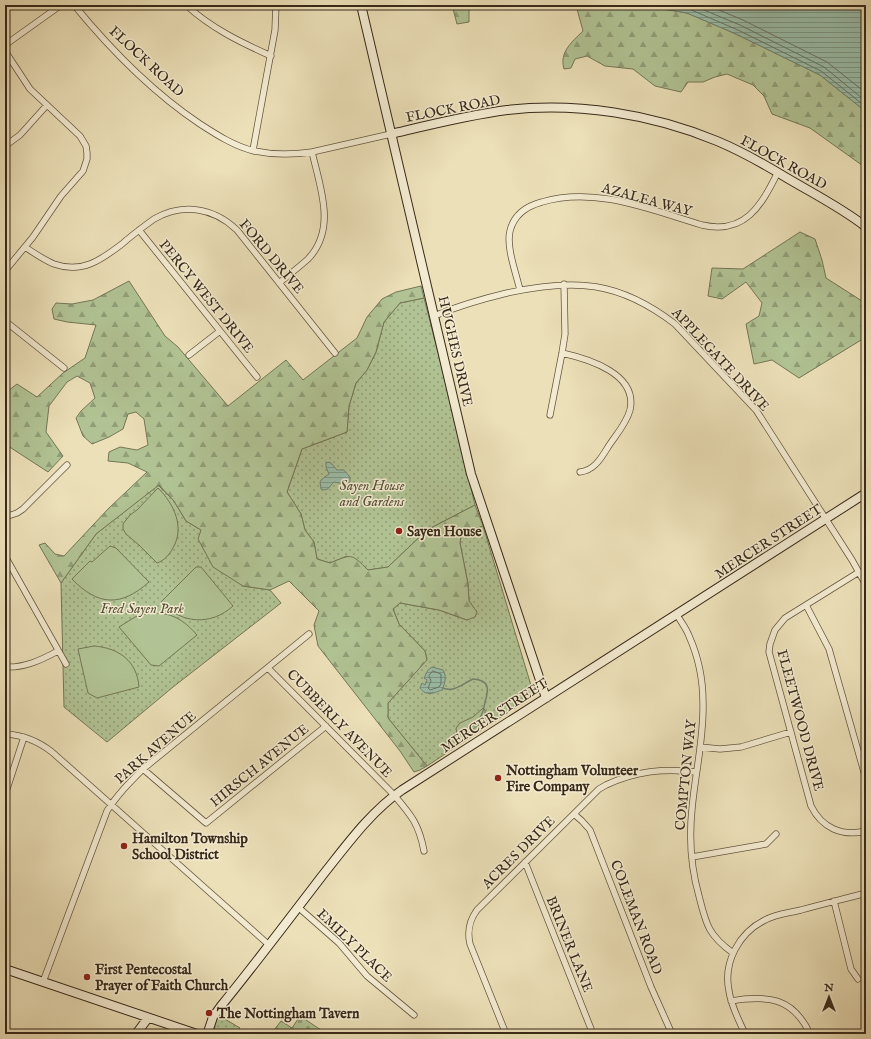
<svg xmlns="http://www.w3.org/2000/svg" width="871" height="1039" viewBox="0 0 871 1039" font-family="'IM FELL English',serif">
	<defs>
		<pattern id="grass-dots" width="8" height="8" patternUnits="userSpaceOnUse"><rect width="8" height="8" fill="#b1c394"/><path d="M2 2h.1M6 6h.1" fill="none" stroke="#919e78" stroke-width="1.8" stroke-linecap="round"/></pattern>
		<pattern id="forest-firs" width="22" height="20" patternUnits="userSpaceOnUse"><rect width="22" height="20" fill="#b1c394"/><path d="M5 1l3.5 6h-7zM16 11l3.5 6h-7z" fill="#919e78"/></pattern>
		<pattern id="wetland-marsh" width="20" height="14" patternUnits="userSpaceOnUse"><rect width="20" height="14" fill="#b1c394"/><path d="M1 5h8M5 5V1M11 12h8M15 12V8" fill="none" stroke="#919e78"/></pattern>
		<pattern id="cemetery-stones" width="16" height="16" patternUnits="userSpaceOnUse"><rect width="16" height="16" fill="#b1c394"/><path d="M2 7V4a2 2 0 0 1 4 0v3zM10 15v-3a2 2 0 0 1 4 0v3z" fill="#919e78"/></pattern>
		<pattern id="water-rules" width="6" height="5" patternUnits="userSpaceOnUse"><rect width="6" height="5" fill="#9abeaa"/><path d="M0 2.5h6" fill="none" stroke="#7e9a8a"/></pattern>
	</defs>
	<rect width="100%" height="100%" fill="#ece0b8"/>
	<filter id="stains"><feTurbulence type="fractalNoise" baseFrequency=".005" numOctaves="4"/><feColorMatrix values="0 0 0 0 .2 0 0 0 0 .09 0 0 0 0 .02 0 0 0 .5 -.17"/></filter>
	<radialGradient id="worn" r=".72"><stop offset=".6" stop-color="#630" stop-opacity="0"/><stop offset="1" stop-color="#630" stop-opacity=".3"/></radialGradient>
	<path fill="url(#grass-dots)" stroke="#747656" d="M424,298L446,384L475,505L427,530L388,567L368,570L347,556L330,563L317,559L314,542L305,530L301,514L287,492L302,449L347,432L349,406L356,383L367,370L376,352L384,322L400,303Z
		M158,485L174,501L186,521L201,530L243,586L270,590L281,603L173,687L107,742L64,707L61,583L96,534Z
		M483,526L533,692L530,698L427,766L388,718V703L427,659L425,651L399,624L393,609L400,603L439,610L467,620L477,612L469,601L468,584L460,543L461,536L465,532Z
		M218,1015L240,1028L235,1034H214L215,1025Z"/>
	<path fill="url(#forest-firs)" stroke="#747656" d="M452,5H469V22L457,24Z
		M574,5H640L687,13L736,34L820,75L860,107L866,108V168L810,128L772,114L764,96L753,85L727,74L715,77L703,82H688L681,92L655,86L633,69L605,66L587,56L575,59L571,68L564,69C559,52 572,42 583,31L577,9Z
		M800,232L815,239L822,260L826,278L862,301L866,324V337L799,378L772,360L754,364L746,324L759,316L762,303L746,282L722,299L708,296L712,268L743,269Z
		M129,281L165,336L178,347L228,406L286,360L303,380L357,338L367,317L382,299L396,292L421,286L424,298L400,303L384,322L376,352L367,370L356,383L349,406L347,432L302,449L287,492L301,514L305,530L314,542L317,559L330,563C352,554 351,553 368,570L388,567L427,530L475,505L483,526L465,532L461,536L460,543L468,584L469,601L477,612L475,617L467,620L439,610L400,603L393,609L399,624L425,651L427,660L388,703V718L427,766L420,770L414,772L400,751L318,646L314,625L319,611L289,581L270,590L243,586L213,567L198,539L201,530L186,521L174,501L159,485L96,534L61,583L39,545L45,543L55,554L64,556L109,508L147,472L128,463L108,461L109,452L120,447L137,450L148,445L144,419L136,412L128,414L123,429L109,437L92,444L83,436L76,418L81,411L95,398L90,383L77,376L67,382L49,406L46,432L63,456L48,472L5,444V393L17,384L37,397L63,373L85,358L96,325L67,322L54,319L52,309L56,303L72,304L93,300Z"/>
	<path fill="url(#wetland-marsh)" stroke="#747656" d="M483,708L485,710V719C477,727 468,734 457,735L456,728L460,723L473,717Z"/>
	<path fill="url(#cemetery-stones)" stroke="#747656" d="M300,1016L327,1034H271L281,1021L292,1028Z"/>
	<path fill="#b1c394" stroke="#747656" d="M158,488C174,504 185,527 173,548C169,555 165,560 157,563L139,545L126,534L123,529V524L130,515L137,510Z
		M110,546L116,548L149,582C121,607 98,606 72,579L90,561L92,562Z
		M196,567H201L233,606C211,626 181,624 161,602Z
		M149,613C171,612 183,619 197,635L159,666L151,665L119,627L135,617Z
		M94,646C119,648 137,661 139,687L97,698L88,693L78,649Z"/>
	<path fill="url(#water-rules)" stroke="#728270" d="M640,5H866V108L860,107L820,75L736,34L687,13Z
		M329,462L331,463L337,470H344L350,477V482L345,484L334,482C329,486 329,492 321,489L320,482L322,479L329,474L326,467V463Z
		M432,667L443,670C447,676 445,684 442,690C433,693 427,697 420,688L422,683L425,685L427,680L424,678L428,670Z"/>
	<g fill="none" stroke-linecap="round" stroke-linejoin="round">
		<path stroke="#687462" stroke-width="1" d="M665,5L689,9L738,30L821,71L861,103L866,104
			M692,5L740,25L824,67L863,99H866
			M707,5L743,20L827,62L866,93
			M433,671L441,674V684L439,687L430,690L428,688L431,681L429,676Z"/>
		<path stroke="#728270" stroke-width="1.5" d="M443,688C453,693 464,683 473,679C490,680 489,689 485,702C484,708 483,713 480,718"/>
		<g stroke="#645741" stroke-width="7">
			<path id="street" d="M74,5C111,50 152,92 200,124C217,135 234,146 254,151C273,155 292,155 312,152L391,134
				M186,5C211,28 240,42 271,56
				M5,45L61,5
				M5,51L30,89L80,136L86,146L87,153V159L83,171L61,196L33,237L5,271
				M5,146L20,135L47,105
				M253,150L275,30L276,5
				M139,230L257,377
				M25,247C34,253 44,260 54,264C82,274 101,260 122,244C132,235 143,227 154,219C182,203 213,207 237,230L335,353
				M279,283C289,275 299,267 308,259C337,229 320,187 312,152
				M520,290C516,273 506,247 510,231C514,214 527,206 542,202C596,186 651,210 702,225C745,235 761,206 778,172
				M434,316C458,306 482,299 507,293C575,278 619,281 675,324L756,410L852,560L866,585
				M5,321L64,368
				M562,353C589,359 638,374 630,410C627,422 617,434 610,444C602,456 596,470 580,472
				M189,355L220,331
				M550,415L562,353L565,334L564,284
				M5,517L17,513L23,509L67,465
				M5,556L66,664
				M859,572L785,618L775,630L770,644L769,652L811,806C822,828 842,837 866,831
				M806,605L829,649L866,779
				M677,615C681,622 686,628 689,636C698,656 703,681 703,703C704,739 695,774 692,809C689,838 691,868 699,896C706,924 708,935 733,953
				M5,667C25,668 41,660 58,651
				M268,668L394,795C411,815 419,824 424,851
				M5,734C23,735 38,741 52,752L269,945
				M700,747L720,749L741,747L791,732
				M143,769L206,823L326,726
				M5,795L24,737
				M574,814L582,821L590,830L651,987L672,1034
				M692,857L766,844L776,834
				M525,862L593,1034
				M834,901L851,969L858,979
				M298,907L339,943L367,976L414,1015
				M43,982L107,811C117,795 130,782 143,769L309,634
				M731,1001C767,995 793,997 810,1034
				M506,1034L470,944C467,931 469,921 477,910L599,789L606,785C636,771 664,768 696,772
				M745,1034C739,1020 731,1006 729,991C723,962 739,933 765,920C776,914 789,913 801,910C822,904 844,899 866,893"/>
		</g>
		<g stroke="#372919" stroke-width="10">
			<path id="secondary" d="M361,5L471,474L546,698
				M391,134C429,125 468,115 507,110C577,102 652,114 717,141C741,151 764,164 787,178C814,194 842,208 866,227
				M5,969L197,1034
				M136,1034L148,1018
				M208,1034V1032L213,1017L221,1006C256,963 289,919 322,876C346,846 370,812 402,790L866,493"/>
		</g>
		<use href="#street" stroke="#f3ebd1" stroke-width="5.5"/>
		<use href="#secondary" stroke="#f3ebd1" stroke-width="8"/>
	</g>
	<g fill="#8f2418" stroke="#f3ebd1" stroke-width="1.5">
		<circle cx="399" cy="531" r="4"/>
		<circle cx="498" cy="778" r="4"/>
		<circle cx="124" cy="846" r="4"/>
		<circle cx="87" cy="977" r="4"/>
		<circle cx="209" cy="1013" r="4"/>
	</g>
	<g text-anchor="middle" stroke-width="3" stroke-linejoin="round" paint-order="stroke">
		<g font-size="14" fill="#372919" stroke="#f3ebd1">
			<text transform="translate(147 61) rotate(43)" y="5">FLOCK ROAD</text>
			<text transform="translate(453 108) rotate(-11)" y="5">FLOCK ROAD</text>
			<text transform="translate(784 162) rotate(29)" y="5">FLOCK ROAD</text>
			<text transform="translate(647 199) rotate(15)" y="5">AZALEA WAY</text>
			<text transform="translate(272 256) rotate(50)" y="5">FORD DRIVE</text>
			<text transform="translate(207 296) rotate(51)" y="5">PERCY WEST DRIVE</text>
			<text transform="translate(456 351) rotate(77)" y="5">HUGHES DRIVE</text>
			<text transform="translate(721 359) rotate(47)" y="5">APPLEGATE DRIVE</text>
			<text transform="translate(768 541) rotate(-33)" y="5">MERCER STREET</text>
			<text transform="translate(494 715) rotate(-33)" y="5">MERCER STREET</text>
			<text transform="translate(801 720) rotate(75)" y="5">FLEETWOOD DRIVE</text>
			<text transform="translate(340 723) rotate(46)" y="5">CUBBERLY AVENUE</text>
			<text transform="translate(155 747) rotate(-41)" y="5">PARK AVENUE</text>
			<text transform="translate(259 765) rotate(-39)" y="5">HIRSCH AVENUE</text>
			<text transform="translate(685 775) rotate(-84)" y="5">COMPTON WAY</text>
			<text transform="translate(518 852) rotate(-45)" y="5">ACRES DRIVE</text>
			<text transform="translate(637 917) rotate(69)" y="5">COLEMAN ROAD</text>
			<text transform="translate(570 944) rotate(68)" y="5">BRINER LANE</text>
			<text transform="translate(355 945) rotate(44)" y="5">EMILY PLACE</text>
		</g>
		<g font-size="14" font-style="italic" fill="#565038" stroke="#f3ebd1">
			<text x="372" y="490">Sayen House<tspan x="372" dy="16">and Gardens</tspan></text>
			<text x="142" y="613">Fred Sayen Park</text>
		</g>
		<g font-size="14" font-weight="bold" fill="#372919" stroke="#f3ebd1" text-anchor="start">
			<text x="407" y="536">Sayen House</text>
			<text x="506" y="775">Nottingham Volunteer<tspan x="506" dy="16">Fire Company</tspan></text>
			<text x="132" y="843">Hamilton Township<tspan x="132" dy="16">School District</tspan></text>
			<text x="95" y="974">First Pentecostal<tspan x="95" dy="16">Prayer of Faith Church</tspan></text>
			<text x="217" y="1018">The Nottingham Tavern</text>
		</g>
	</g>
	<rect width="871" height="1039" fill="none" stroke="#ece0b8" stroke-width="20"/>
	<rect x="6" y="6" width="859" height="1027" fill="none" stroke="#372919" stroke-width="2"/>
	<rect x="10" y="10" width="851" height="1019" fill="none" stroke="#372919"/>
	<g transform="translate(829 997)" stroke="#f3ebd1" stroke-width="3" paint-order="stroke">
	<path d="M0-3L7 15L0 10L-7 15Z" fill="#372919"/>
	<text y="-6" font-size="11" font-weight="bold" text-anchor="middle" fill="#372919">N</text>
	</g>
	<rect width="100%" height="100%" filter="url(#stains)"/>
	<rect width="100%" height="100%" fill="url(#worn)"/>
</svg>
